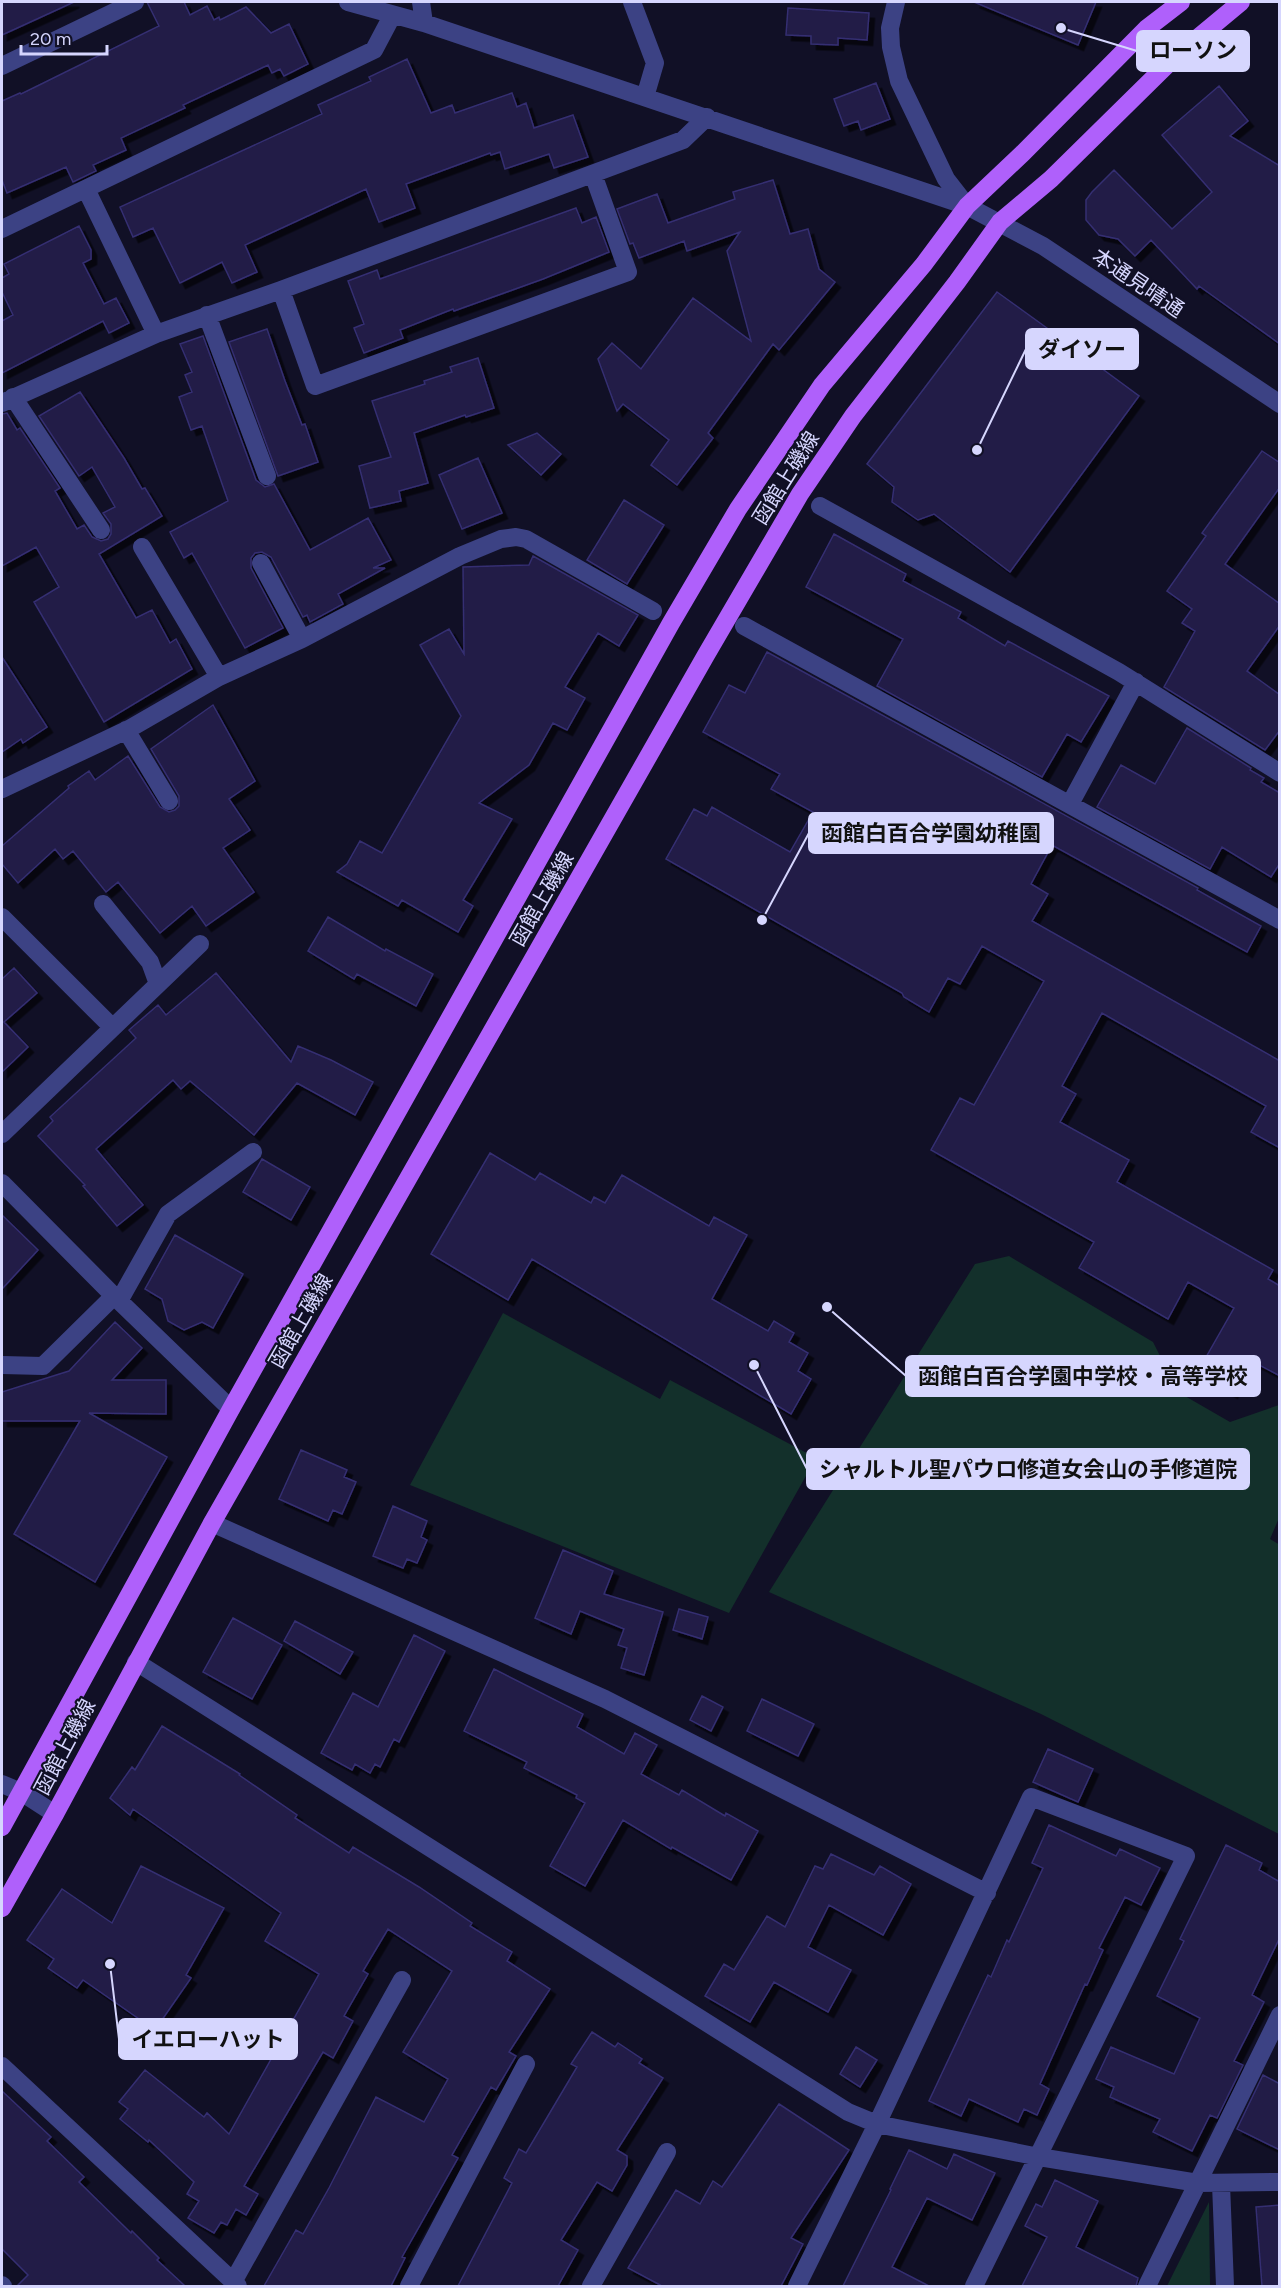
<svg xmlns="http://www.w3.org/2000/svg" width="1281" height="2288" viewBox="0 0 1281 2288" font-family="Figtree,'Noto Sans JP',sans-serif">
	<defs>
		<filter id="shadow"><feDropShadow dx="5.5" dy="5.5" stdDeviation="0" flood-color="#0009"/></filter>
	</defs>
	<rect width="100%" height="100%" fill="#111026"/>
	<path fill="#13302b" d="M1009,1256L1153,1342L1178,1392L1230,1422L1279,1405V1518L1270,1539L1280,1545L1279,1834L1041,1714L769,1592L975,1264Z
		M503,1313L660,1399L670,1380L816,1458L729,1613L410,1485Z
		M1209,2202L1210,2286H1167Z"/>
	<path fill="#201c46" stroke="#352f72" stroke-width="1.5" filter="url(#shadow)" d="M2,2H74L2,35Z
		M147,2H184L190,15L207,6L214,20L219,17L220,20L246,7L271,33L289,24L308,64L284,76L280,69L272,73L268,65L183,105L185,108L121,138L126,150L93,165L96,171L73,182L66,167L7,193L2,180V101L20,93L21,94L159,26Z
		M974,2H1096L1078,45Z
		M788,8L869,13L867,40L838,38V45L811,44V36L786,35Z
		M407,59L431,113L452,105L455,113L512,93L517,107L526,103L534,128L573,115L588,157L554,168L549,154L505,169L500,152L491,155L490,153L406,184L415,208L379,222L366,189L245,245L257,272L232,283L222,262L180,283L153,228L133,237L120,207L322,114L318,105L371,81L369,77Z
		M876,83L890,119L861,130L858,121L844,126L834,99Z
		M1219,86L1248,121L1230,136L1280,166V344L1199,286L1197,289L1151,240L1135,256L1118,239L1099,235L1086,220V200L1092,192L1114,170L1172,229L1212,192L1162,135Z
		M773,180L790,234L808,229L819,269L835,282L779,350L773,344L708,433L713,438L677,485L651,465L669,440L623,404L617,411L598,359L612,343L641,369L693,298L751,341L727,251L740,232L687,251L684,241L639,258L633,243L630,244L617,209L657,194L668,223L735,199L733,192Z
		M576,208L582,223L596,217L609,252L543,279L454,311L453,309L400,330L403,338L364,353L354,328L364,324L348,281L377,270L380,279Z
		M79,226L91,250V259L83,263L104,304L116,298L129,323L109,333L103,321L2,373V321L13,315L2,292V278L9,274L4,264Z
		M997,292L1058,336L1071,330L1096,349L1093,362L1139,396L1010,572L934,514L918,520L892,502L894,487L867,464Z
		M267,329L285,381L302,425L305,424L318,462L278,476L229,342Z
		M203,336L256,480L265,487L274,484L310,550L368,518L391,560L373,568H385L338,594L343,604L310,622L307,615L303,617L271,557L262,552L255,553L251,558V568L283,628L245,648L192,553L184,558L170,532L228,501L202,426L191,430L179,397L192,392L185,375L192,372L180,344Z
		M478,358L494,408L466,417L465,415L414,433L428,483L399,491L401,501L370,508L359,466L391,457L372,401L425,384L424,381L452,372L450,367Z
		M80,392L124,458L142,489L145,488L162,516L99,554L136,618L152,610L170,643L176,639L192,669L104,722L34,602L59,587L36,547L2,566V414L7,413L17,430L20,428L60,488L55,491L77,529L84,525L92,537L101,541L108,539L111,534V524L103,513L115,507L92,467L79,476L39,416Z
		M537,433L561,454L541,475L508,445Z
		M1262,451L1280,463V487L1225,564L1280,604V625L1247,671L1280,695V730L1265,750L1164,687L1195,631L1182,623L1192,609L1167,591L1206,536L1202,533Z
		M478,458L502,513L462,529L439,475Z
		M624,500L664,525L627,584L587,560Z
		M834,534L906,574L903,581L961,612L958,618L1005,646L1008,641L1109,696L1081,742L1067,734L1042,777L877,686L903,639L806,587Z
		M533,556L638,615L619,646L598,633L565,687L585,698L567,730L553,723L529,765L479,803L512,819L463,900L473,906L458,932L402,900L398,906L337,872L347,864L360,841L382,853L461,716L420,645L449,629L464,654L463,567L529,565Z
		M767,652L1198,888L1197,890L1261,926L1247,952L1052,845L1031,884L1048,894L1032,921L1280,1061V1148L1251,1132L1266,1106L1102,1013L1062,1086L1076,1094L1060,1122L1129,1160L1117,1182L1273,1270L1268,1279L1280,1286V1376L1250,1360L1232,1393L1197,1373L1234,1308L1188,1282L1168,1319L1079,1268L1094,1242L931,1150L960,1098L974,1105L1044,981L982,946L960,984L948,978L929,1012L904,997L902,993L666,859L694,809L707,816L712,807L790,852L813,812L771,789L780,774L703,732L729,685L745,693Z
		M2,657L47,727L23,743L21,739L2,752Z
		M213,705L255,781L229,799L250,830L223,848L254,892L206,926L192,906L160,933L118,882L106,892L73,851L63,859L55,849L18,883L2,864V846L69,788L68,786L89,771L95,780L128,756L160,807L169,812L175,810L179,806V796L151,749Z
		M1187,728L1251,768L1250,770L1264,778L1261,782L1280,793V863L1271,877L1222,847L1210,869L1097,807L1121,765L1155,784Z
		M328,917L385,951L386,949L433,974L416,1006L357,974L354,979L308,951Z
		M14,968L37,993L4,1022L28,1047L2,1072V979Z
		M216,973L291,1062L298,1046L331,1060L373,1082L355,1115L297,1083L254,1135L190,1081L181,1089L173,1080L96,1149L143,1205L117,1226L83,1186L85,1185L38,1136L53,1121L50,1117L136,1038L129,1030L158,1005L166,1015Z
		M490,1153L535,1180L540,1173L591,1203L594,1197L605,1203L622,1175L709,1226L714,1217L747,1235L712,1299L768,1331L774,1321L794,1333L789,1342L808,1353L798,1371L811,1379L791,1414L532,1259L508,1300L431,1254Z
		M262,1159L310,1187L291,1220L243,1192Z
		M2,1215L38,1250L2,1289Z
		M175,1235L243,1274L213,1328L202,1322L184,1330L168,1321L162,1299L145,1289Z
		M115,1322L142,1348L112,1380H166V1414L89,1413L167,1457L95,1582L14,1534L80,1421H2V1392L69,1371Z
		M301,1450L347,1470L344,1477L356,1482L342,1514L333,1510L328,1521L279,1499Z
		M393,1506L427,1521L421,1537L427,1540L417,1563L407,1559L403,1568L373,1556Z
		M563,1550L613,1571L604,1594L663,1612L644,1675L621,1668L627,1648L618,1645L624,1629L580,1611L571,1634L535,1618Z
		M679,1609L708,1617L702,1639L673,1630Z
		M233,1618L282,1645L252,1699L203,1672Z
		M295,1621L353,1652L340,1674L284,1641Z
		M414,1635L445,1651L399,1742L394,1739L380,1767L375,1764L370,1773L355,1764L352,1770L321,1753L353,1693L378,1707Z
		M494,1669L583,1714L577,1727L624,1754L635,1733L657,1745L641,1774L679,1795L682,1790L725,1816L726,1813L758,1831L731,1880L672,1847L671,1849L623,1820L585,1886L550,1866L585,1803L576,1798L577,1795L524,1768L527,1762L464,1731Z
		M702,1696L723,1707L711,1731L690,1720Z
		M762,1699L814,1724L798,1756L747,1731Z
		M162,1726L240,1774L239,1775L297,1815L295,1818L349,1853L353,1847L419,1887L472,1923L470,1926L512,1952L507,1961L550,1989L509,2052L516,2056L496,2090L491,2087L452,2155L458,2158L402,2257L405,2258L391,2286H264L296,2230L303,2234L329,2188L376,2097L424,2122L448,2079L403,2052L452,1971L388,1929L363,1971L368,1974L344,2016L353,2021L333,2058L323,2052L244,2186L258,2194L246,2215L236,2209L227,2225L221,2222L214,2233L188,2218L199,2201L187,2194L194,2182L149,2140L148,2142L120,2119L128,2109L119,2102L145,2070L204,2117L207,2113L229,2134L319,1974L265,1941L281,1913L133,1809L130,1815L110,1798L132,1767L135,1770Z
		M1048,1749L1093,1769L1078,1802L1033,1782Z
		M1049,1825L1116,1856L1120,1849L1160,1868L1141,1905L1125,1897L1099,1948L1103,1950L1087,1985L1085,1984L1040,2084L1049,2089L1037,2115L1024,2109L1018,2122L969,2099L961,2116L929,2101L988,1975L991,1977L1007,1940L1009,1942L1043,1868L1032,1863Z
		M1226,1845L1262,1863L1259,1870L1280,1882V1937L1252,1995L1264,2002L1234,2061L1243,2065L1217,2118L1210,2115L1192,2151L1153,2132L1160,2119L1110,2097L1114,2087L1096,2079L1111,2047L1174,2074L1200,2018L1157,1996L1184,1941L1180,1939Z
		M831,1854L874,1875L880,1866L911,1884L883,1935L829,1905L808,1947L851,1970L828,2012L774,1982L750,2022L705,1996L724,1964L734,1970L767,1916L785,1927L815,1866L823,1869Z
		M141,1866L224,1908L186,1975L191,1978L155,2030L83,1980L77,1988L48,1968L54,1959L27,1940L62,1889L112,1923Z
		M592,2032L615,2047L618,2043L642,2059L639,2063L663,2078L617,2150L627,2156V2165L612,2191L597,2182L561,2240L578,2250L558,2286H458L512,2183L504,2178L519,2149L526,2153L577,2067L571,2064Z
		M856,2047L877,2060L860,2087L840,2074Z
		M1263,2075L1280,2084V2150L1237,2129Z
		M2,2091L51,2137L47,2141L84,2177L79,2182L131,2233L132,2231L159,2258L157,2260L185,2286H17L28,2275L2,2249Z
		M779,2104L849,2150L791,2238L803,2244L781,2286H662L628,2268L676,2190L700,2204L713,2181L722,2187Z
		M909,2150L947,2169L954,2154L995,2173L972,2220L927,2198L892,2267L929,2286H843L891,2190L890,2189Z
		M1055,2180L1098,2201L1076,2247L1138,2278L1136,2286H1022L1047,2237L1025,2226L1036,2204L1042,2207Z
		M1280,2205V2286H1262L1256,2207Z"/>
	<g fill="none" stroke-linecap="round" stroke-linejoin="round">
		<path stroke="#3c4284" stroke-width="18" d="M348,2L424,23L967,206L1043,246L1280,404
			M421,2L424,23
			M632,2L655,63L645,97
			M896,2L890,28L891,47L899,81L946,179L967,206
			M2,66L135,2
			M86,189L156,334
			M2,229L374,50L392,16
			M281,290L315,386L628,272L593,174
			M207,315L267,476
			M13,397L101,530
			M2,403L156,334L281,290L683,140L707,117
			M820,506L1119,672L1280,773
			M142,547L219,677
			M261,563L302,639
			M744,626L1280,920
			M126,730L169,801
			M2,789L129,729L219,677L302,639L460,556L501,539L516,537L526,539L653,611
			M1070,804L1136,682
			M103,904L150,962L158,984
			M2,917L112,1027
			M2,1134L200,944
			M2,1183L114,1296L231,1409
			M119,1301L168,1214L253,1152
			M2,1365L43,1366L114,1296
			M212,1523L605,1699L987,1893
			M136,1662L848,2112L877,2124L1039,2157L1198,2183L1280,2182
			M2,1784L21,1792L55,1814
			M2,2066L238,2286
			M1221,2184L1225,2286
			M233,2282L402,1980
			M2,2285L3,2286
			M409,2286L526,2064
			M591,2286L667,2152
			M797,2286L877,2124L1031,1797L1186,1856L974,2286
			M1147,2286L1280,2015"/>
		<path stroke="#af60fb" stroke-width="18" d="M2,1827L231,1409L671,623L738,509L822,385L924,264L967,206L1023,153L1146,29L1181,2
			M2,1908L55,1814L212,1523L706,655L800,494L853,416L957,282L1000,222L1051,179L1176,56L1241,2"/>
	</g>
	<g text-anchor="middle" stroke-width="4.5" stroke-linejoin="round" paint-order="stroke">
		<g font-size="21" fill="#d6d6fe" stroke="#111026">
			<text transform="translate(1138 283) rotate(34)" y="7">本通見晴通</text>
			<text transform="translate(786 478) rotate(-58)" y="7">函館上磯線</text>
			<text transform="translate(542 899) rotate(-60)" y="7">函館上磯線</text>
			<text transform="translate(301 1321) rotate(-60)" y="7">函館上磯線</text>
			<text transform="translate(65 1747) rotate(-62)" y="7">函館上磯線</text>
		</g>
	</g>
	<path fill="none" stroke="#d6d6fe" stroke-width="2" d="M1061 28L1137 51M977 450L1026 349M762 920L809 833M827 1307L906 1376M754 1365L807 1469M110 1964L119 2039"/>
	<g fill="#d6d6fe" stroke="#111026" stroke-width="2">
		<circle cx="1061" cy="28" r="6"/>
		<circle cx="977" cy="450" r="6"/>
		<circle cx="762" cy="920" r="6"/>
		<circle cx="827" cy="1307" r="6"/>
		<circle cx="754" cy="1365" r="6"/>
		<circle cx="110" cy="1964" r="6"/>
	</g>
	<g fill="#d6d6fe" stroke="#d6d6fe" stroke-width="2">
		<rect x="1137" y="31" width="112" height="40" rx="6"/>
		<rect x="1026" y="329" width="112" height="40" rx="6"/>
		<rect x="809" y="813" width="244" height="40" rx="6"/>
		<rect x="906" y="1356" width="354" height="40" rx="6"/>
		<rect x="807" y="1449" width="442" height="40" rx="6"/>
		<rect x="119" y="2019" width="178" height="40" rx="6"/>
	</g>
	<g font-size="22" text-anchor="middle" font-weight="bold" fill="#111">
		<text x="1193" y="58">ローソン</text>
		<text x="1082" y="357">ダイソー</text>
		<text x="931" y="841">函館白百合学園幼稚園</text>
		<text x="1083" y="1384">函館白百合学園中学校・高等学校</text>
		<text x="1028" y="1477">シャルトル聖パウロ修道女会山の手修道院</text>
		<text x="208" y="2047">イエローハット</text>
	</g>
	<rect width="1281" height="2288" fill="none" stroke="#d6d6fe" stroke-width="6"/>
	<path d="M21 45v9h86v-9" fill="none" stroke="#d6d6fe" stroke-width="3"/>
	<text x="30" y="45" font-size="18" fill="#d6d6fe" stroke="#111026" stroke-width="4.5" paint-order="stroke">20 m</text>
</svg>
